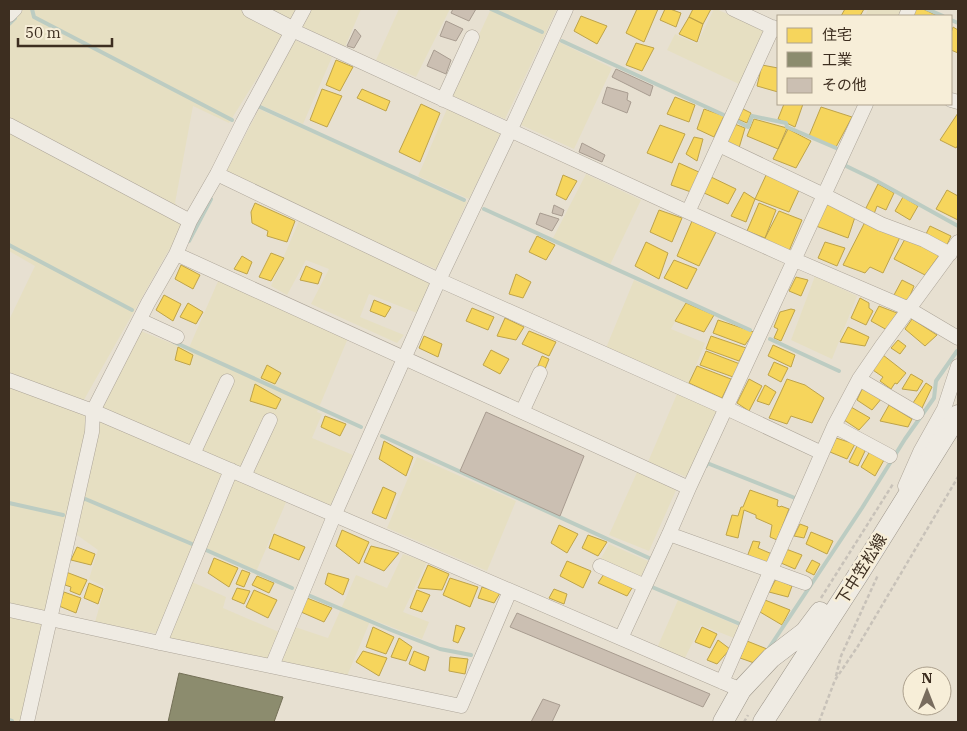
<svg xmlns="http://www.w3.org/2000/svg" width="967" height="731" viewBox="0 0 967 731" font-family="'IBM Plex Serif','Noto Sans JP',serif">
	<rect width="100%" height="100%" fill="#e7e0d1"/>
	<path fill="#e6dfc2" d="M23,9H299L279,43L229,123L193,106L175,203L187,216L183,226L166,255L81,405L9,380V320L35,266L9,251V23Z
		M311,9H361L345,47L301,26Z
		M399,9H450L416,77L376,60Z
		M491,9H557L505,119L451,95Z
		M714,9H716L766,31L739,84L667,50L675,34L697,44Z
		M868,9H902L898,16H865Z
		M295,40L332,57L303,124L261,105Z
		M555,40L612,68L574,149L519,124Z
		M259,109L467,202L436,269L223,178Z
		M447,109L501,133L469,199L418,176Z
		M586,174L641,200L610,265L552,240Z
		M300,219L431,282L417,313L369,294L360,317L404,335L397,343L311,304L329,269L306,260L287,295L271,286Z
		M815,276L857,296L832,359L791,340Z
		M219,279L348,338L317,412L322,414L312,438L353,455L330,507L101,410L141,331L188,350Z
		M634,280L686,303L671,329L705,343L689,383L606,348Z
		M9,384L88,415L27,722H9Z
		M677,394L719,412L689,478L648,462Z
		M100,421L227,476L158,634L95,622L105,587L89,579L98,550L73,532Z
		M417,457L516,501L487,571L387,528Z
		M638,470L677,488L649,551L609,535Z
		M235,475L287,500L256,572L204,548Z
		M609,544L648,561L640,579L599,562Z
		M403,554L427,562L403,612L429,622L422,639L371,619L347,676L279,661L292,626L328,638L356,575L387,588Z
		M192,582L226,597L223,608L279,632L266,661L166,642Z
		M678,600L739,626L734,638L701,625L684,660L657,648Z"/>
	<path fill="#f6d55c" stroke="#bea34a" d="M637,9H658L644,42L626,33Z
		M665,9H670L681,13L676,27L660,20Z
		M693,9H711L703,24L689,17Z
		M845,9H864L860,16H841Z
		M916,9H923L938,16H912Z
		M581,16L607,26L597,44L574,31Z
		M689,17L703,24L697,42L679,34Z
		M953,27L958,30V53L951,50V33Z
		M636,43L654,48L642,71L626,65Z
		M336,60L353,67L340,91L326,85Z
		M762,65L778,68V92L757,86Z
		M322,89L342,96L327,127L310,120Z
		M362,89L390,101L386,111L357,98Z
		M675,97L695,105L689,122L667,114Z
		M421,104L440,113L420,162L399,152Z
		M784,104H803L795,127L778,119Z
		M739,107L751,113L747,123L735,118Z
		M821,107L852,117L836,147L809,136Z
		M704,109L724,116L714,137L697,129Z
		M958,113V145L956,148L940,140Z
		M754,119L787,128L778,149L747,136Z
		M732,123L745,128L739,148L724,142Z
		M660,125L685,134L672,163L647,153Z
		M788,129L811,141L796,168L773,159Z
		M694,137L703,139L697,161L686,154Z
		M679,163L701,173L691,192L671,185Z
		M767,173L800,188L789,212L755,199Z
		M563,175L577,181L566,200L556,195Z
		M709,176L736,189L728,204L702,192Z
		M878,184L894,193L886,210L877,206L874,214L865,210Z
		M947,190L958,196V220L936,209Z
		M744,192L755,199L746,222L731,216Z
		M903,197L918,206L910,220L895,211Z
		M827,201L856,214L848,238L816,226Z
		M255,203L295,221L287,242L267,236L268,231L252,223L251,212Z
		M759,203L776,210L765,238L747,231Z
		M659,210L682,218L672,242L650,232Z
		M779,211L802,220L789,251L764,240Z
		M866,220L901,235L883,273L870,267L865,273L843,265Z
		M692,221L716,232L699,266L677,256Z
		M930,226L951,236L945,249L924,238Z
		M537,236L555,245L546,260L529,252Z
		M905,239L940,254L925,275L894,259Z
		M646,242L668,253L659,279L635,266Z
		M825,242L845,248L837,266L818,258Z
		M271,253L284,258L271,281L259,277Z
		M242,256L252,262L247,274L234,269Z
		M674,260L697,269L687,289L664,278Z
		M181,265L200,275L193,289L175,279Z
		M306,266L322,273L318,284L300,280Z
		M516,274L531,282L523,298L509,294Z
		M796,277L808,280L801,296L789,291Z
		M902,280L914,286L907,303L894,295Z
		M164,295L181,304L173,321L156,310Z
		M860,298L869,303V308L873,311L866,325L851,318Z
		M374,300L391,307L385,317L370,311Z
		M188,303L203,312L196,324L180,317Z
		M686,303L714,315L704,332L675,321Z
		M879,306L897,313L887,330L871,321Z
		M472,308L494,317L488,330L466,321Z
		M791,309L795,310L781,341L774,338L778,329L774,327L780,312Z
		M505,318L524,327L516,340L497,336Z
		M912,319L937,335L925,346L905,329Z
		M718,320L754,332L745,345L713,333Z
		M848,327L869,337L865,346L840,342Z
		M529,331L556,342L549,356L522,344Z
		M424,336L442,344L438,357L419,348Z
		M711,336L746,348L739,361L706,349Z
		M898,340L906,346L900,354L891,348Z
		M773,345L795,355L791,367L768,356Z
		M178,347L193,355L190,365L175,360Z
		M491,350L509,359L500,374L483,365Z
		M706,351L740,364L733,377L700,365Z
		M883,355L906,373L897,384L895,383L891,389L880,381L883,377L870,368Z
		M542,356L549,359L545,369L537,368Z
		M774,362L788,368L781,382L768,375Z
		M267,365L281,373L275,384L261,378Z
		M697,366L731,379L722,398L689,383Z
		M911,374L923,381L917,391L902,389Z
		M749,379L762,386L749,411L737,403Z
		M787,379L805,385L824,398L812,423L791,416L787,424L769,418Z
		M926,383L932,387L922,408L913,403Z
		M255,384L281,399L276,409L250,401Z
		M765,385L776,392L769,405L757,401Z
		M863,387L882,398L872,410L857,400Z
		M889,405L912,419L908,427L880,421Z
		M851,407L870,418L859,430L844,420Z
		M325,416L346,424L340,436L321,427Z
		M836,438L855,444L847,459L830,452Z
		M384,441L413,457L406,476L379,459Z
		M858,444L865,451L858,466L849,462Z
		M870,451L884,460L875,476L861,467Z
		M383,487L396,493L386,519L372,513Z
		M750,490L778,500L777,506L780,507L781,506L789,509L777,540L770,537L772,525L756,518V515L744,510L738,538L726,535L732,515L738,516L741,507H743Z
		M800,524L808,527L804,538L794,536Z
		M559,525L578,534L567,553L551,543Z
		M342,530L369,542L359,564L336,546Z
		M811,532L833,541L827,554L806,544Z
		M274,534L305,547L299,560L269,548Z
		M588,535L607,542L598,556L582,548Z
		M753,541L760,542L758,548L772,554L768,565L747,557Z
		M371,546L399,553L384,571L364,562Z
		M77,547L95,554L91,565L71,560Z
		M786,549L802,555L795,569L781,563Z
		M214,558L238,568L229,587L208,573Z
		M812,560L820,564L814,575L806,571Z
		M567,561L591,571L583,588L560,576Z
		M428,565L449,574L442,590L418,588Z
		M242,570L250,573L244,587L236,584Z
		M66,572L87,580L80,595L70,591L71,587L65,585Z
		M328,573L349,579L343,595L325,584Z
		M604,574L632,588L627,596L598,583Z
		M257,576L274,583L269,593L252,585Z
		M450,578L478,587L470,607L443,595Z
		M776,579L792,586L788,597L769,592Z
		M89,583L103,589L98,604L84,598Z
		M482,587L500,593L494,603L478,598Z
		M237,588L250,591L244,604L232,599Z
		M554,589L567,594L564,604L549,598Z
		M254,590L277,600L268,618L246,607Z
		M417,590L430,595L422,612L410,608Z
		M64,592L81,598L76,613L59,606Z
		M307,598L332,608L324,622L301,612Z
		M765,600L790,610L782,625L760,612Z
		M456,625L465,628L458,643L453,641Z
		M373,627L394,637L386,654L366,647Z
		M702,627L717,634L710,648L695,642Z
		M399,638L412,647L406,661L391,657Z
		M718,640L730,649L717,664L707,660Z
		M747,641L767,649L757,664L740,658Z
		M363,651L387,658L379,676L356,662Z
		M414,651L429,657L425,671L409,664Z
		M450,657L468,659L465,674L449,671Z"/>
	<path fill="#8c8c6e" stroke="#747057" d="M179,673L283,697L274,722H168Z"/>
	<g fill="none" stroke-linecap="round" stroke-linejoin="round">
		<path stroke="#bcccc2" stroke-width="4" d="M32,9L34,17L232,120
			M491,9L542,32
			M927,9L943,16
			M951,20L958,23
			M9,24L15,18
			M562,41L726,116
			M258,106L464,200
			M735,120L748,127L752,116L786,123L787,127L836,148
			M846,162L844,165L873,179L958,226
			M484,209L750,330
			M189,241L211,199
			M9,245L132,310
			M770,339L839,371
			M174,342L361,427
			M382,436L649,558
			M706,466L707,463L795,498
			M83,500V498L192,544
			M9,503L63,515
			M206,550L292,588
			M652,587L740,624
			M308,595L391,630L440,649L471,655
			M769,648L862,508L905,439L934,398L936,381L957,351
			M9,720L12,721"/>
	</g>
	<path fill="#cbbfb2" stroke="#a89c90" d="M453,9H476L469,21L451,13Z
		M446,21L463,29L456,41L440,36Z
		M355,29L361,36L354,48L347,46Z
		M434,50L451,60L446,74L427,66Z
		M616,69L653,86L650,96L612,77Z
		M607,87L628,93L627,100L631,102L627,113L602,103Z
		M582,143L605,155L602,162L579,152Z
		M554,205L564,210L562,216L552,213Z
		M540,213L559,219L552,231L536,224Z
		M486,412L584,456L560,516L460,471Z
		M517,613L710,694L703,707L510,627Z
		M543,699L560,705L552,722H531Z"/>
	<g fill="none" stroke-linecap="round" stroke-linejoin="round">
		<g stroke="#ada599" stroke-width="15">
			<path id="minor" d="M733,9L778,30
				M9,15L15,9
				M906,16L909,9
				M292,30L688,212L795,260L909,309L958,338
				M443,100L472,37
				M951,100L958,102
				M9,125L190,221
				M719,145L824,195L881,224L924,240L950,254
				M217,174L439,280L726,408L822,453
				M688,212L773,27
				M176,254L689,488
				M140,320L177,337
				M859,379L917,413
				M9,380L93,411L741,690
				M522,412L540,373
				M834,426L890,456
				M193,454L227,381
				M244,476L270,420
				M905,486L920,452L944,409L958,366
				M669,534L805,583
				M600,566L645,586
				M9,610L160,643L461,706L510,591
				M621,638L669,534L689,488L866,104
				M160,643L231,470
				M272,666L334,516L439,280L510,131L566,9
				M722,682L822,453L834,426L859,379L881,347L958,242
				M27,722L92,432L93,411L148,303L176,254L190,221L217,174L243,122L304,9"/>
		</g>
		<g stroke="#ada599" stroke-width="19">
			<path id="tertiary" d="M251,9L292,30"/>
		</g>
		<g stroke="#9c958a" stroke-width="21">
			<path id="secondary" d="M723,722L741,690L771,658L805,632L820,612
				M763,722L860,572L958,415"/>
		</g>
		<path stroke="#c8c2b9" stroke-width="2.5" stroke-dasharray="4 2.5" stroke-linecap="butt" d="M821,598L893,484
			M836,676L841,656L878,575
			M744,722L748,715
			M819,722L835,680L858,646L958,477"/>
		<use href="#minor" stroke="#efebe3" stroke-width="14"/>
		<use href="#tertiary" stroke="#efebe3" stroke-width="18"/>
		<use href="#secondary" stroke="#efebe3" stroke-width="20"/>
	</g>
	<g text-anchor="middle" stroke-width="5" stroke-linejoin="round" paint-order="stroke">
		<g font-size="16" fill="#3d2e20" stroke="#f7eed8">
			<text transform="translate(861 569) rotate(-58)" y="6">下中笠松線</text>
		</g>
	</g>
	<rect width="967" height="731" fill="none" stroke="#3d2e20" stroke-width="20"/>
	<rect x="777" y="15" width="175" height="90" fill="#f7eed8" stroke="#ada18e"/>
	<rect x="787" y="28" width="25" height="15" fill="#f6d55c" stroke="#ada18e"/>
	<text x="822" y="40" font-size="15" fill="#3d2e20">住宅</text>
	<rect x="787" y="52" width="25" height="15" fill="#8c8c6e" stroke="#ada18e"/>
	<text x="822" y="65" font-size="15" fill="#3d2e20">工業</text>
	<rect x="787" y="78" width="25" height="15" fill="#cbbfb2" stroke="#ada18e"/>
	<text x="822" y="90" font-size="15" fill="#3d2e20">その他</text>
	<g transform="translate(927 691)"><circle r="24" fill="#f7eed8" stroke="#ada18e"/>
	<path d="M0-4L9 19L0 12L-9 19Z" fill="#786c5e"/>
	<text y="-8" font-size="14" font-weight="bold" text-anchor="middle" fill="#3d2e20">N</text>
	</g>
	<path d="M18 38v8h94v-8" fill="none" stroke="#3d2e20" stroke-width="2.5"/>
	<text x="25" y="38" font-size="15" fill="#3d2e20" stroke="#f7eed8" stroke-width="4" paint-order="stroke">50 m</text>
</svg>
